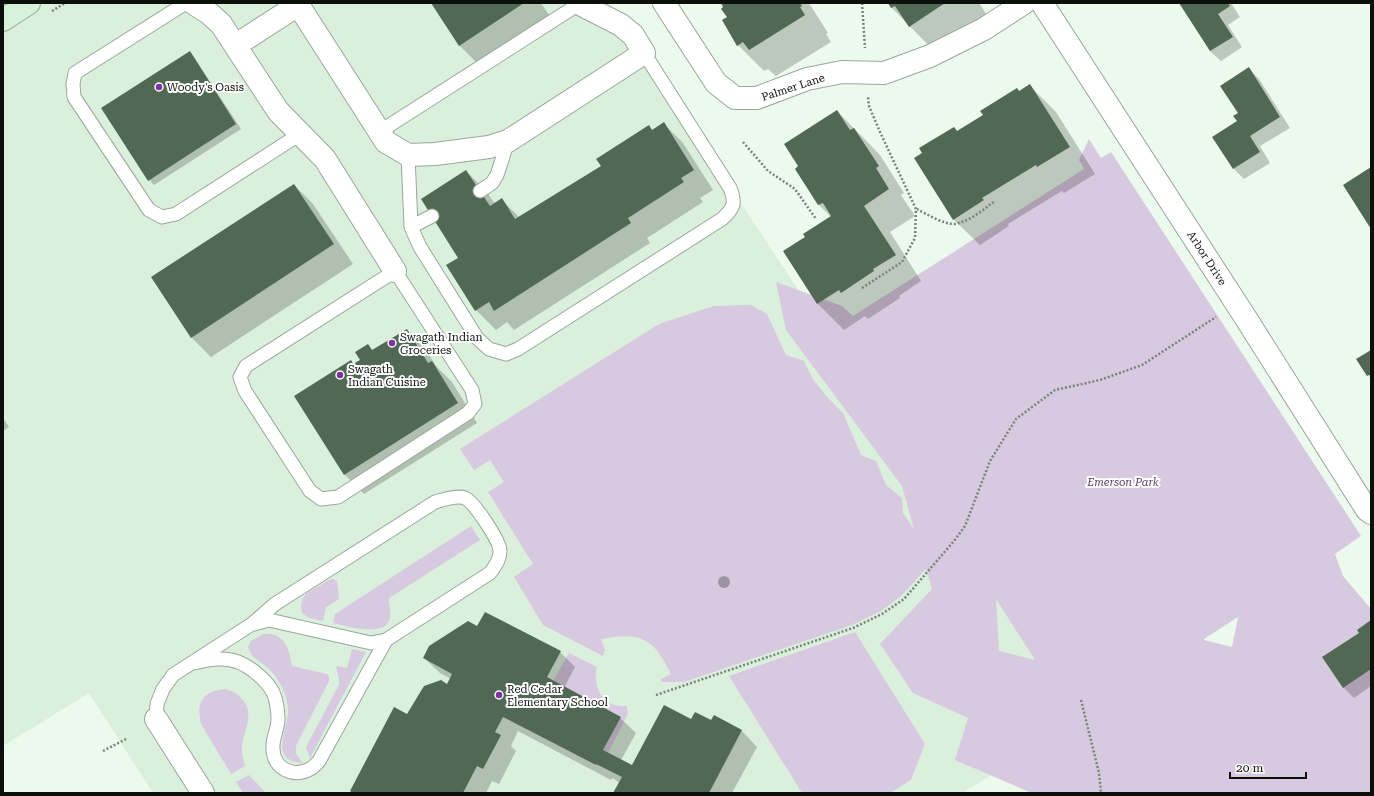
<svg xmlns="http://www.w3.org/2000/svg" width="1374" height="796" viewBox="0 0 1374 796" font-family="'Roboto Serif',serif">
	<rect width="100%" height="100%" fill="#ebfaec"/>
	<path fill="#dbefdd" d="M3,3H608L827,333L1075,722L963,793H153L89,693L3,746Z"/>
	<path fill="#d7c9df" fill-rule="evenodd" d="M1089,139L1101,158L1111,152L1361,536L1335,554L1343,576L1371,609V793H1032L955,760L968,718L913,693L880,644L932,589L926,569L901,596L881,611L852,625L684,682H661V679L671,674C667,667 664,660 660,655C646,632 624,635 601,639L605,650L603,656L543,625L514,577L533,564L488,492L504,482L490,460L474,470L460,449L659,324L714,306L751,305L767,314L786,355L804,361L812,378L827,397L843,413L861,455L876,461L886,485L902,498L903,513L914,529L902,486L786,330L776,282L842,306L853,316L1084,169L1079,160ZM996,599L1035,660L999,651ZM1238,617L1232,647L1204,640V639Z
		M471,526L480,540L389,598C389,604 391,611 390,617C387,639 347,626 333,623L335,614Z
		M333,579L337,581L339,599L326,607L323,621L309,618L302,613L301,605L303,598L307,593L329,580Z
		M855,632L925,744L911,780L890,793H802L729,676Z
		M263,634C285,632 289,649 292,666L327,674L329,676V681L296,746V754L303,763C266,761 290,728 288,707C286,692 279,679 269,669C261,661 251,659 248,647L251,641Z
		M352,649L366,652L310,758L306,747L339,685V679L336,666L347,668Z
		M569,653L597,667C593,681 598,697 611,704C616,706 622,706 627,706L628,714L608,753L603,750L621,717L553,681Z
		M225,689C233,691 238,694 243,700C256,716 241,734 242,751C242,756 244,762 245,766L231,774L201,724C196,702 202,692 225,689Z
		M249,775L264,791L266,793H243L236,782Z"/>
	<path fill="#0003" d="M432,3H541L551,18L479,65L459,45Z
		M722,3H809L828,33L826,34L831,42L776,76L768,69L764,71L738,45Z
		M889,3H979L989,18L936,53L892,8Z
		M1180,3H1231L1240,17L1228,25L1242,47L1221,61L1210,51Z
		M190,52L194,57L241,129L154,185L149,180Z
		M1249,69L1259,79L1290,128L1260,146L1270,163L1244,179L1234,169L1214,138L1238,122Z
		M1030,86L1056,112L1095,174L1064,193L1062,191L1008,224L1009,226L980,245L953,219L958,132Z
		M837,111L880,155L904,193L901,195L915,216L890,232L921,281L899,296L900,298L868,319L865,316L844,330L818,304L784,252L806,237L831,217L819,205L796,169Z
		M664,124L683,143L713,190L700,198L703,202L647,238L650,243L514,330L507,322L496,330L476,310L459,258L466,171L486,191L495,204L502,200L520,218L602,166L649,127L653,131Z
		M294,185L313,204L353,264L211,357L192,338Z
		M406,330L426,350L436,366L452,382L477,423L364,494L344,474L351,361L354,364L361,360L368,345L373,351Z
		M1371,351V379L1358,359Z
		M3,418L9,427L3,431Z
		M1371,621V686L1354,698L1343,687L1360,633Z
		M478,628L560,652L575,667L564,688L620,718L636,733L621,760L632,766L691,721H711L714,717L742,731L757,747L732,793H614L620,783L612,778L611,780L518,731L511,746L516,751L499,784L492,781L486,793H353L407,716L447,685L451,679L440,673L424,658Z"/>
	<path fill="#516954" d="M431,3H524L459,46Z
		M721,3H800L802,6L800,7L805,15L749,50L743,42L737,46L722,20L727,17L721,9L723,7Z
		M888,3H945L909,27L895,6L891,8Z
		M1179,3H1228L1230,6L1218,14L1233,37L1210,51Z
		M190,51L236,124L148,181L101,108Z
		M1249,67L1280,117L1250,136L1260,152L1233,169L1212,137L1237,121L1233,116L1238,113L1220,86Z
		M1030,84L1070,147L1037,167L1036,165L982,198L984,200L953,220L914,158L922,153L919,148L954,127L957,131L983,115L980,111L1017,88L1019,91Z
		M837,110L850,130L854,128L879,166L876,168L889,189L864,206L896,255L873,269L874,271L841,293L839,290L817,304L783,251L805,237L803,234L831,216L823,203L818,205L795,169L798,166L784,144Z
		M664,122L694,170L681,178L684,182L628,218L631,223L494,311L489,302L475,311L446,265L458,258L421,199L466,170L490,206L502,198L515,219L601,166L596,159L649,125L652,130Z
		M1371,167V229L1343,185Z
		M294,184L334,244L191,338L151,277Z
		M407,329L428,363L432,361L458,403L344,475L294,396L351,360L353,364L360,360L355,352L368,344L372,350Z
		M1371,350V374L1367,376L1356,359Z
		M485,612L561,651L547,677L621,717L603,750L632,765L664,705L691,719L695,712L711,720L714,715L742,730L709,793H613L622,777L596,764V765L503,717L495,732L501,735L483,769L477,766L463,793H353L350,791L394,707L407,714L424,686L441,680L447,684L452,674L423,658L429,646L468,621L477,626Z
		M1371,620V669L1343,688L1322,657L1359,633L1357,630Z"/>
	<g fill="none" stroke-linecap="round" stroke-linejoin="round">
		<g stroke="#99a79a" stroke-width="15">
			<path id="lane" d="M186,3L75,73L73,84L74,97L149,210L162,217L176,214L300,134
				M379,132L579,4
				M408,155L411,227L420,247L477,338L489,349L506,354L518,349L722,219C734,208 736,203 730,188L644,53
				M480,191L492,183L497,175L508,141
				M411,227L432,216
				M395,271L472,390L475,404L468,413L338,497L321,499L310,491L245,391L240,377L246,366Z
				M254,624L269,620L371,643L386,640
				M156,719L157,704L163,689L173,675L252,624L275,604L435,502C442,500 457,495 465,498C474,502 500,541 500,551C500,560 495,566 490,573L386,640L319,761C317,763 314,767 310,769C293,778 274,769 273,749C272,739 278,729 278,719C278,710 276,696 271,689C265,679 249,666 238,662C224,656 207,660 193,663"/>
		</g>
		<g stroke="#99a79a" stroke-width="24">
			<path id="street" d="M193,3L210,14L221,24L278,111L325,159L395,271
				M297,3L386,142L408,155L435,154L489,147L508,141L644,53L633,35L621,25L578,3
				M664,3L716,83L735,98H757L807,79L842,72L884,73L930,56L984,29L1024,3
				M1042,3L1247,320L1367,510L1371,513
				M236,45L298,5
				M156,719L203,793"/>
		</g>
		<g stroke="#99a79a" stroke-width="24">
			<path id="secondary" d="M3,20L29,3"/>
		</g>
		<path stroke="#79837a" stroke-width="2.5" stroke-dasharray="2 2" stroke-linecap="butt" d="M862,3L865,48
			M52,11L65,3
			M743,142L768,171L795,189L816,219
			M917,209C926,214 943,224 954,224C969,222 983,210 995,201
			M862,288L902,262L915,238L916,209L880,132L869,106L868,97
			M656,695L853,628L882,614L904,599L954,541L965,526L990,461L1016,419L1055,390L1100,380L1142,365L1216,317
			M1081,700L1099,773L1101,793
			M103,751L126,739"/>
		<use href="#lane" stroke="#fff" stroke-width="13"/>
		<use href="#street" stroke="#fff" stroke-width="22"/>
		<use href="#secondary" stroke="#d6f2da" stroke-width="22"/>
	</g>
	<circle fill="#9c94a4" cx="724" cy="582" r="6"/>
	<g fill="#7f30a1" stroke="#fff" stroke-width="1.5">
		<circle cx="159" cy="87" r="4"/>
		<circle cx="392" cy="343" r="4"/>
		<circle cx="340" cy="375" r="4"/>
		<circle cx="499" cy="695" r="4"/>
	</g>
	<g text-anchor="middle" stroke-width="4" stroke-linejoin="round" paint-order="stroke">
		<g font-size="11" fill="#0b100b" stroke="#fff" text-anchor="start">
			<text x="167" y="91">Woody's Oasis</text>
			<text x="400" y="341">Swagath Indian<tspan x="400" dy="13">Groceries</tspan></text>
			<text x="348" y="373">Swagath<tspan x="348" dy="13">Indian Cuisine</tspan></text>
			<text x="507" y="693">Red Cedar<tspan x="507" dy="13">Elementary School</tspan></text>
		</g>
		<g font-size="11" fill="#0b100b" stroke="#fff">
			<text transform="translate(793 87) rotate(-18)" y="4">Palmer Lane</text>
			<text transform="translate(1207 258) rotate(57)" y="4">Arbor Drive</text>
		</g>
		<g font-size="11" font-style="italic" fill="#5c416a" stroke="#fff">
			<text x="1123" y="486">Emerson Park</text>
		</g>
	</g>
	<rect width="1374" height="796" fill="none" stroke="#0b100b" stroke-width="8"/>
	<path d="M1230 772v6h76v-6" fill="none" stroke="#0b100b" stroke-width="2"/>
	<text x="1236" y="772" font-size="12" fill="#0b100b" stroke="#ffffff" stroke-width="3" paint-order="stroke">20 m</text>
</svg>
